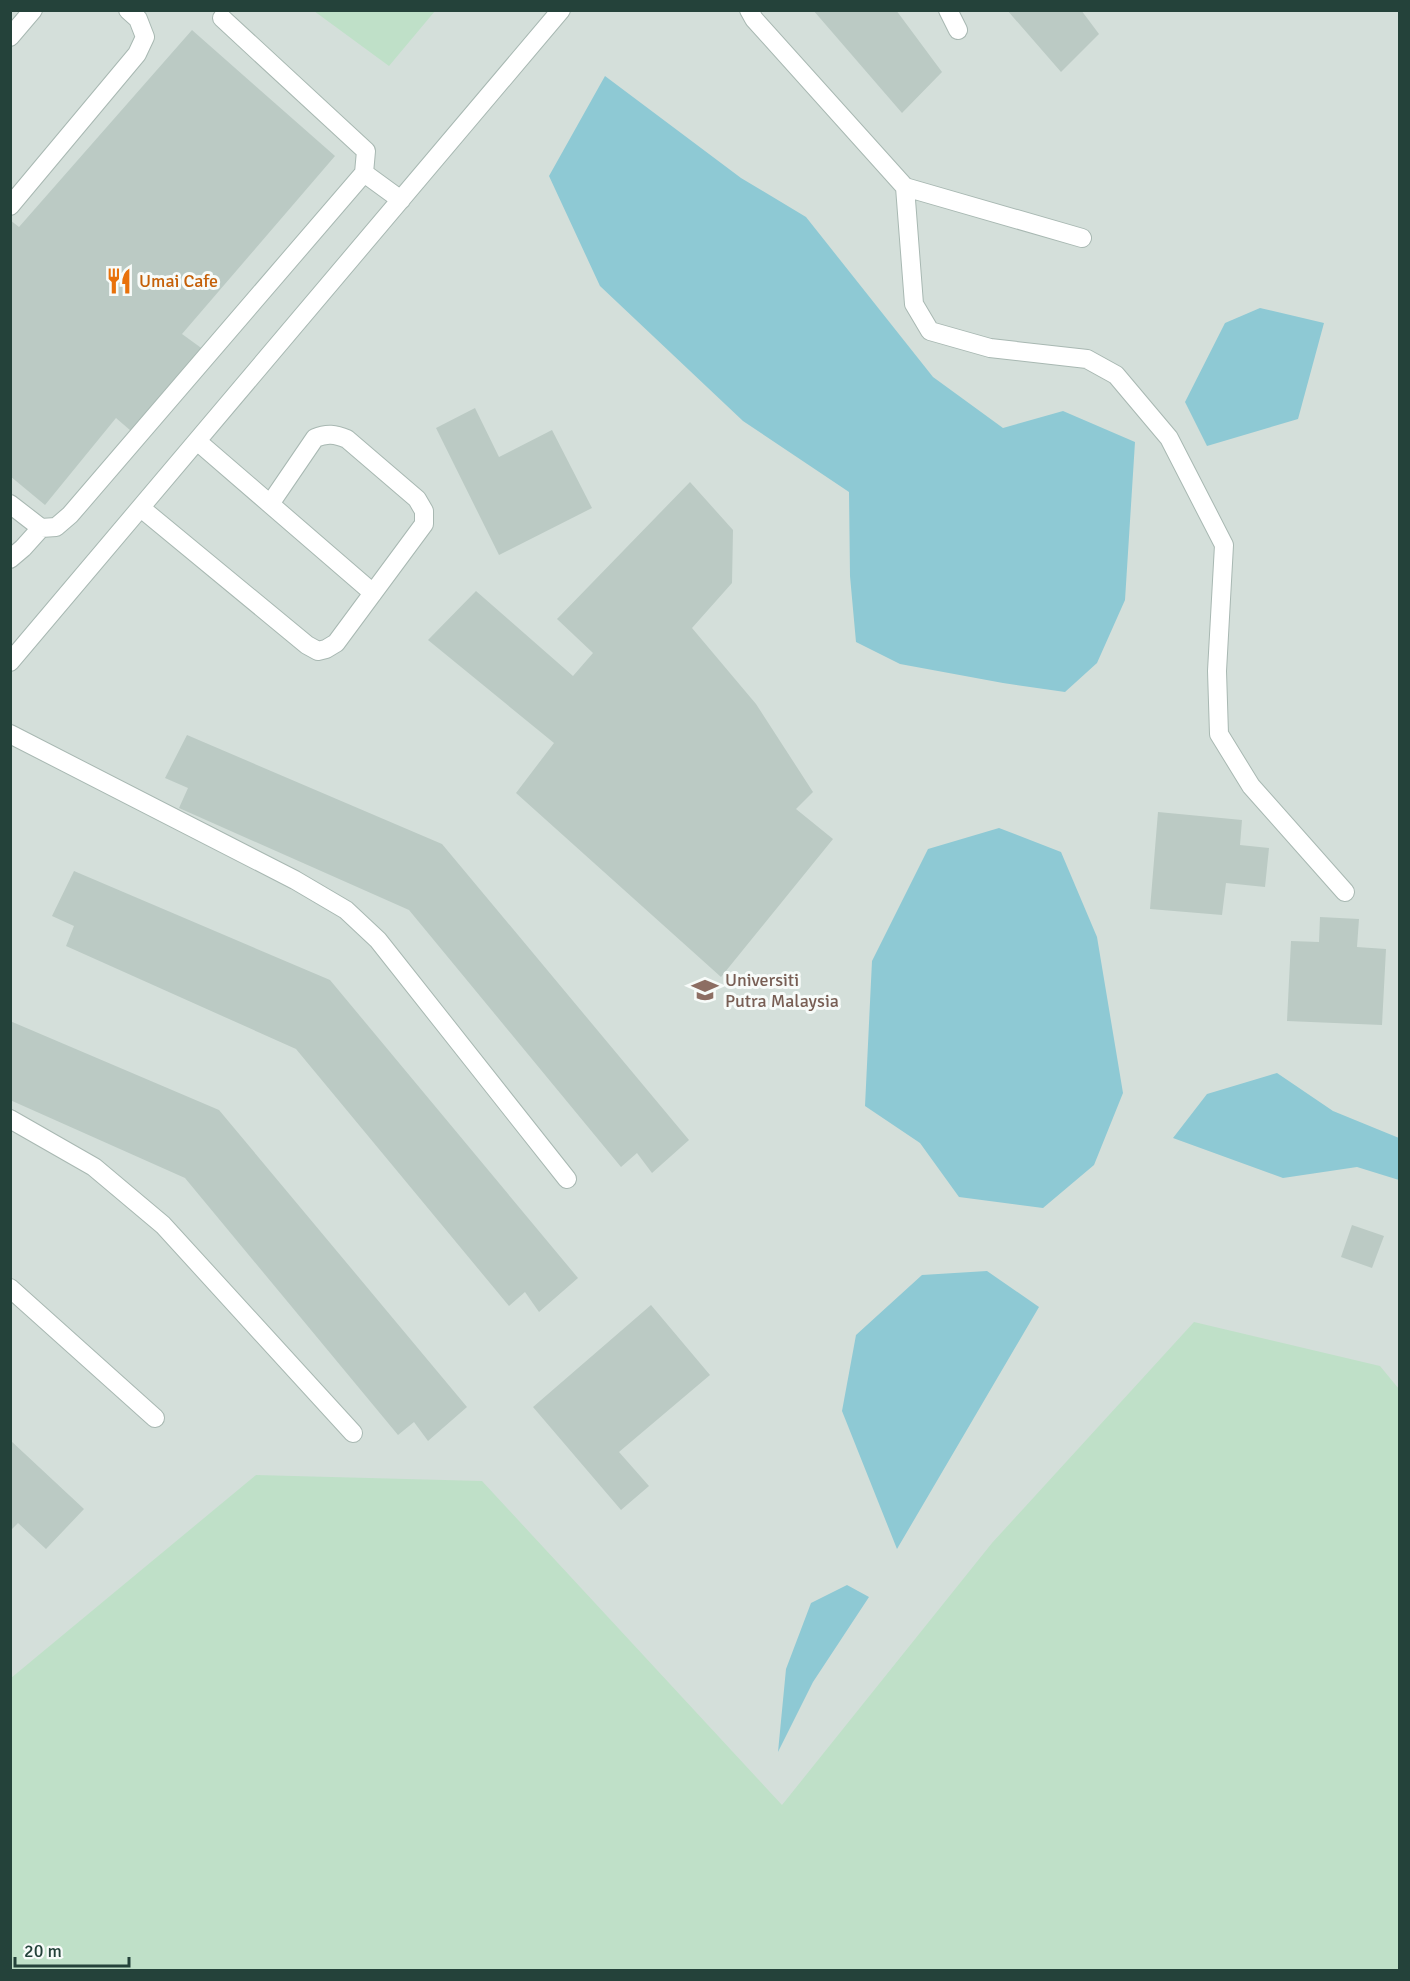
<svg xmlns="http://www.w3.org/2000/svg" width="1410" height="1981" viewBox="0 0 1410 1981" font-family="Signika,sans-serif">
	<rect width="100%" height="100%" fill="#e6efeb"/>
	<path fill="#d4dfda" d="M11,11H1399V1970H11Z"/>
	<path fill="#bfe0c8" d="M314,11H435L389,66Z
		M1194,1322L1380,1366L1399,1389V1970H11V1678L256,1475L482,1481L782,1805L992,1543Z"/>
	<path fill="#8ec9d4" d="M605,76L741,178L806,217L933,377L1003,428L1063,411L1135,442L1125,600L1097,663L1065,692L1003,683L900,664L856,642L850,576L849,492L743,421L600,286L549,176Z
		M1260,308L1324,323L1298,419L1207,446L1185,402L1225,323Z
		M999,828L1061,852L1097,937L1123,1093L1094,1165L1043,1208L959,1197L920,1143L865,1106L872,961L928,849Z
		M1277,1073L1333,1111L1399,1138V1180L1357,1167L1283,1178L1173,1138L1207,1094Z
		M987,1271L1039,1307L897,1549L842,1411L856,1335L922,1275Z
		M847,1585L869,1597L813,1682L778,1752L786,1669L811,1603Z"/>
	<path fill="#bbcac4" d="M813,10H896L942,72L902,113Z
		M1007,10H1081L1099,34L1061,72Z
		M192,30L335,156L182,334L204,350L131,431L116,418L45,505L10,476V220L19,227Z
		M475,408L499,457L552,430L592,508L499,555L436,428Z
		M690,482L733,530L732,583L692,628L756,704L813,792L796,809L833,839L721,977L516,793L554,743L428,640L476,591L573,676L593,653L557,619Z
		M187,735L442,844L689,1140L652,1173L637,1153L621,1167L409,910L179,808L188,788L165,778Z
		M1158,812L1242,820L1240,845L1269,848L1265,887L1226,883L1222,915L1150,909Z
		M74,871L330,980L578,1278L539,1312L525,1292L509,1306L296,1049L66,946L74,926L52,916Z
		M1320,917L1359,919L1357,947L1386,949L1382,1025L1287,1021L1291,941L1319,942Z
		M10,1021L219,1110L467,1407L428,1441L414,1422L398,1435L185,1178L10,1100Z
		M1352,1225L1384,1236L1372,1268L1341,1257Z
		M651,1305L710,1375L619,1452L649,1486L621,1510L533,1407Z
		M10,1440L84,1509L46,1549L18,1523L10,1531Z"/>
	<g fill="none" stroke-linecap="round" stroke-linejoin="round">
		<g stroke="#a8b8b2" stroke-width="20">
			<path id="service" d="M749,10L754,19L905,187L1082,238
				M948,10L958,30
				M364,173L401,200
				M905,187L914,304L930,331L990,348L1087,359L1116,375L1169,438L1224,545L1217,671L1219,734L1251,786L1345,892
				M10,206L137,54L145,37L138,19L128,10
				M197,441L373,593
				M10,504L41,528L56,527L70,515L364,173L366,151L222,18
				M141,508L307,645L318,651L326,649L336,643L424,524V511L417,499L347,439C335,434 327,433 315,438L270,504
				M10,559L23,548L41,528
				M10,662L561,10
				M10,734L295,880L346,910L378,940L567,1179
				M10,1119L94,1167L163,1225L353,1433
				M10,1288L155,1418"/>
		</g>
		<g stroke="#a8b8b2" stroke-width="20">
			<path id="minor" d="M10,37L33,10"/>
		</g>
		<use href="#service" stroke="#fff" stroke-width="18"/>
		<use href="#minor" stroke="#fff" stroke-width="18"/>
	</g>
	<defs>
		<g id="restaurant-bare" transform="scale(2.07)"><path d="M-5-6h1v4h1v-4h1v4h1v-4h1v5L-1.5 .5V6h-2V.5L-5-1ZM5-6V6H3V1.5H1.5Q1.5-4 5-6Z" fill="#e8710a" stroke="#f7fbf9" stroke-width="2.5" paint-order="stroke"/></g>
		<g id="university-bare" transform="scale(2.07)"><path d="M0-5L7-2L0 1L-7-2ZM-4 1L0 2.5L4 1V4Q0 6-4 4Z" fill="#8d6e63" stroke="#f7fbf9" stroke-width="2.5" paint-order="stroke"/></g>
	</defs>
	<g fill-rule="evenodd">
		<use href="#restaurant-bare" x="119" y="281"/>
		<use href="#university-bare" x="705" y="990"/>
	</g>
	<g text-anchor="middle" stroke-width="6" stroke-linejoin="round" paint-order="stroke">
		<g font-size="18" fill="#c56008" stroke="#f7fbf9" text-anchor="start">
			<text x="139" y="287">Umai Cafe</text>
		</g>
		<g font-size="18" fill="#785e54" stroke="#f7fbf9" text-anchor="start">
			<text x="725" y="986">Universiti<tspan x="725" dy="21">Putra Malaysia</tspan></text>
		</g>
	</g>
	<rect width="1410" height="1981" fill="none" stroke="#24423a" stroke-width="24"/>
	<path d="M15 1957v9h114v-9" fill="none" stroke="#24423a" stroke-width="3"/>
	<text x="24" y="1957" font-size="18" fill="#24423a" stroke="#f7fbf9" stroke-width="4.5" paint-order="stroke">20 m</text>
</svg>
